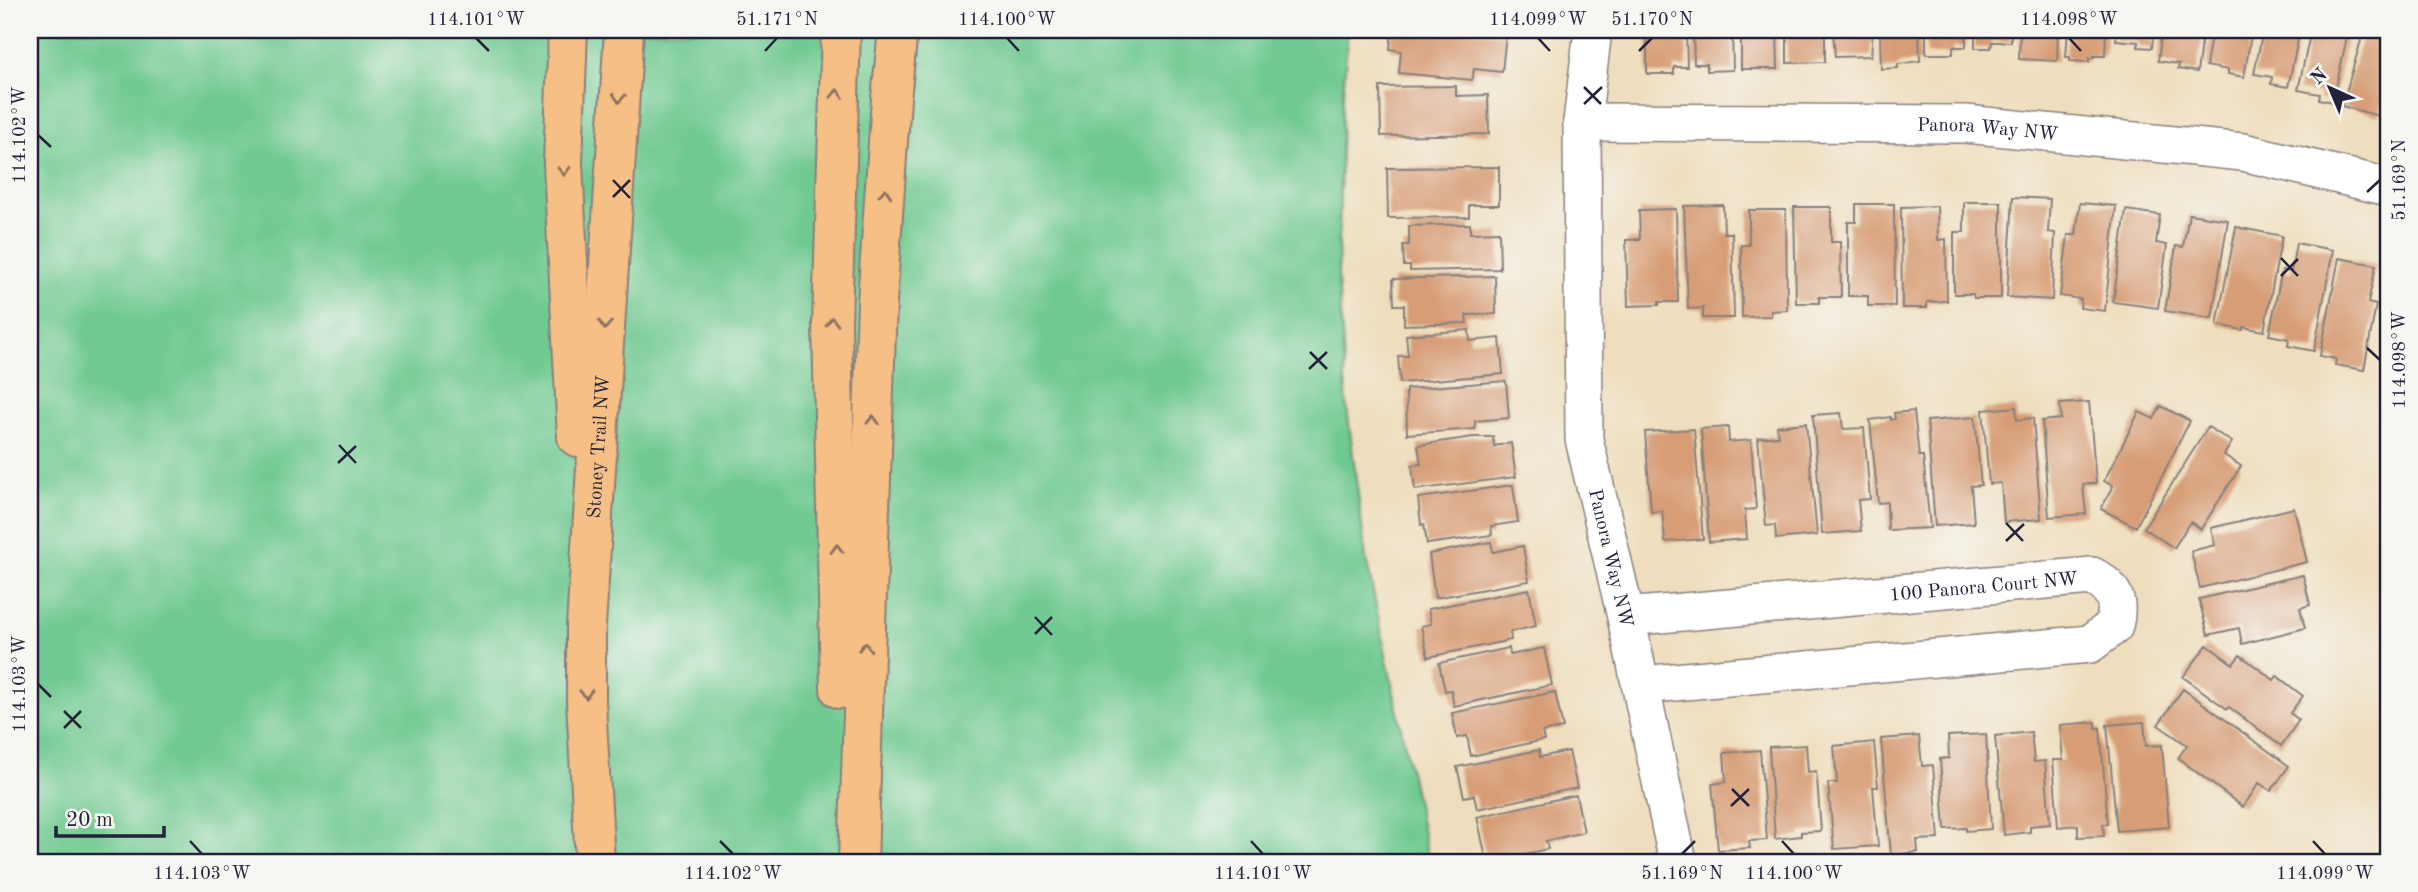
<svg xmlns="http://www.w3.org/2000/svg" width="2418" height="892" viewBox="0 0 2418 892" font-family="'Old Standard TT',serif">
	<rect width="100%" height="100%" fill="#f6f6f2"/>
	<filter id="ink" filterUnits="userSpaceOnUse"><feTurbulence type="fractalNoise" baseFrequency=".0143" numOctaves="2"/><feDisplacementMap in="SourceGraphic" scale="14" xChannelSelector="R" yChannelSelector="G"/><feConvolveMatrix kernelMatrix="1 2 1 2 8 2 1 2 1" color-interpolation-filters="sRGB"/></filter>
	<filter id="wash" filterUnits="userSpaceOnUse"><feTurbulence type="fractalNoise" baseFrequency=".00686" numOctaves="4" result="noise"/><feDisplacementMap in="SourceGraphic" scale="28" xChannelSelector="R" yChannelSelector="G"/><feGaussianBlur stdDeviation="1.57" result="paint"/><feColorMatrix in="noise" values="0 0 0 0 0 0 0 0 0 0 0 0 0 0 0 0 0 1.4 0 .05"/><feComposite in="paint" operator="in"/></filter>
	<g filter="url(#wash)">
		<rect width="100%" height="100%" fill="#efdebd"/>
		<path fill="#6fc990" stroke="#487666" stroke-width="2" d="M30,30H1348L1342,109L1338,277L1347,407L1366,558L1429,862H30Z"/>
		<g id="blocks">
			<path fill="#d79d76" d="M1392,30H1461L1506,34L1502,72L1474,69L1472,80L1399,73L1401,51L1390,49Z
				M1647,30H1686L1687,67H1674V74H1647Z
				M1693,30H1732L1733,70L1707,71V64H1694Z
				M1741,30H1777L1778,69H1741Z
				M1787,30H1825V62L1787,63Z
				M1833,30H1873L1871,56L1835,57Z
				M1880,30H1919L1920,61L1898,64V68L1881,69Z
				M1926,30H1966V47H1953V54H1926Z
				M1975,30H2011V42H1992L1991,48H1975Z
				M2020,30H2058L2057,61L2019,59Z
				M2068,30H2106L2105,56H2094L2093,58H2089V62L2070,61V57H2066Z
				M2117,30H2154L2152,48L2138,47V42L2116,40Z
				M2162,30H2203L2197,72L2178,69L2179,64L2158,61Z
				M2212,30H2252L2244,77L2228,74V70L2206,66Z
				M2263,30H2300L2288,87L2271,84L2272,77L2254,74Z
				M2311,30H2336L2348,32L2333,102L2319,99L2320,94L2298,90Z
				M2364,30H2386L2385,33L2388,34V85L2379,116L2342,106Z
				M1456,86V96L1488,95L1489,134L1381,136L1380,87Z
				M1499,167V205H1469V217L1388,218L1387,168Z
				M2013,197L2050,199L2048,232L2055,233L2052,300L2007,297Z
				M1964,202H2001V298H1974L1973,294H1954V232H1964Z
				M2080,203L2116,206L2105,311L2080,308L2081,299L2060,296L2068,235H2076Z
				M1856,204H1894L1895,306H1868V296H1848V222H1856Z
				M1723,205L1724,233H1732L1734,318H1703V308L1688,309L1684,206Z
				M1937,206L1938,240L1946,239L1947,301L1927,302V308H1902L1901,207Z
				M1794,207H1831V242H1840L1841,297H1819V303H1796Z
				M1676,209L1678,302H1659V305L1628,306L1626,240L1640,239L1639,210Z
				M1749,210H1786L1787,310L1771,311V316L1742,317L1741,245H1749Z
				M2126,210L2160,215L2156,243L2167,245L2158,308L2113,302Z
				M2189,214L2228,220L2212,318L2165,311L2176,246L2183,247Z
				M1470,224V233L1499,232L1500,269L1410,271V266H1404L1403,245H1409V226Z
				M2236,227L2282,236L2264,331L2243,327V330L2217,325Z
				M2296,243L2333,250L2314,351L2288,346L2289,339L2269,335L2282,270L2291,272Z
				M2339,258L2376,265L2368,303L2376,305L2364,370L2335,365L2336,359L2320,356Z
				M1495,276L1496,314L1466,315L1467,323L1404,325V305H1394L1393,279Z
				M1469,330L1470,341L1500,338L1503,374L1400,383L1398,356H1408L1406,335Z
				M1506,381L1509,418L1475,421V429L1407,434L1406,389Z
				M2089,402L2096,483L2083,485L2086,514L2049,517L2042,421L2061,419L2060,404Z
				M2161,406L2190,421L2136,527L2101,509L2113,486L2104,481L2139,412L2154,419Z
				M2016,407L2017,420L2033,418L2041,519L2004,522L2001,483L1989,484L1983,410Z
				M1914,411L1919,456H1923L1930,528L1888,530L1887,502L1878,503L1870,420L1890,417L1891,420L1895,419L1894,413Z
				M1841,413L1843,429L1864,428L1870,499L1858,500L1861,531L1822,534L1813,415Z
				M1975,417L1981,485L1971,486L1974,523L1935,526L1927,421Z
				M1806,423L1817,535L1776,539L1775,525L1766,526L1758,438L1778,436L1777,426Z
				M1728,427L1729,442L1751,440L1756,509L1745,510L1747,539L1709,542L1701,429Z
				M2208,427L2232,442L2224,455L2241,466L2201,529L2190,522L2174,548L2144,528Z
				M1694,429L1703,539L1665,542L1662,511L1651,512L1645,432Z
				M1473,437H1493L1494,446L1511,443L1516,477L1415,490L1412,465L1421,464L1418,445Z
				M1513,485L1518,522L1491,526L1492,535L1427,544L1424,524L1421,525L1418,498Z
				M2294,508L2307,562L2200,588L2191,551L2215,545L2211,528Z
				M1491,542L1493,552L1523,546L1529,581L1435,598L1429,554Z
				M2303,575L2310,605L2300,608L2305,628L2242,644L2239,628L2208,635L2199,599Z
				M1529,589L1536,626L1510,632L1511,640L1428,657L1421,626L1431,624L1428,609Z
				M2207,645L2233,664L2240,655L2274,680L2277,676L2303,696L2290,713L2299,720L2281,746L2229,707L2227,709L2183,677Z
				M1509,648L1510,655L1544,648L1552,685L1454,706L1451,690L1445,691L1439,663Z
				M2183,689L2289,766L2271,791L2259,783L2243,807L2178,758L2187,745L2158,725Z
				M1555,692L1563,728L1542,732L1544,740L1471,756L1467,736L1457,738L1452,713Z
				M2096,722V728H2100L2108,824H2103L2104,836L2078,837V825L2058,827L2053,760H2063L2060,725Z
				M2144,722L2146,746L2162,745L2169,827L2117,831L2107,725Z
				M2031,732L2034,762L2045,761L2050,824L2030,826V832L2004,835L1995,736Z
				M1986,734L1991,829L1966,831V828L1945,829L1940,759L1949,758L1948,736Z
				M1919,736L1922,766L1933,765L1939,839L1917,840L1918,852L1891,855L1881,739Z
				M1874,742L1878,787H1873L1878,846L1834,849L1828,783H1837L1834,746Z
				M1806,745L1808,772L1816,771L1817,779L1821,831L1801,832V836L1775,839L1769,747Z
				M1539,750L1540,757L1569,751L1577,788L1477,809L1474,795L1464,797L1457,767Z
				M1760,750L1767,840L1749,841L1750,848L1718,850L1712,784L1726,782L1724,753Z
				M1576,795L1584,832L1546,841L1548,849L1487,862L1477,817Z"/>
		</g>
	</g>
	<g filter="url(#ink)">
		<use href="#blocks" fill-opacity="0" stroke="#88807c" stroke-width="2"/>
		<g fill="none" stroke-linecap="round" stroke-linejoin="round">
			<g stroke="#88807c" stroke-width="40">
				<g id="minor">
					<path id="s1" d="M1593,30L1582,122L1584,439L1626,617L1678,862"/>
					<path id="s2" d="M1582,122L1966,124L2243,152L2388,187"/>
					<path id="s3" d="M1626,617L2092,576C2115,588 2120,602 2114,626L2090,644L1641,685"/>
				</g>
			</g>
			<g stroke="#88807c" stroke-width="42">
				<g id="highway">
					<path d="M568,30L563,163L577,437"/>
					<path d="M840,689L832,324L841,30"/>
					<path id="s4" d="M595,862L586,701V626L624,30"/>
					<path d="M858,862L877,302L891,99L898,30"/>
				</g>
			</g>
			<use href="#minor" stroke="#fff" stroke-width="37"/>
			<use href="#highway" stroke="#f5bf86" stroke-width="38"/>
		</g>
		<defs><path id="oneway-chevron" d="M-2-3.5L2.5 0L-2 3.5" fill="none" stroke-width="1.6" stroke-linecap="round" stroke-linejoin="round" transform="scale(1.75)"/></defs>
		<g stroke="#8c7060">
			<use href="#oneway-chevron" transform="translate(837 94) rotate(-89)"/>
			<use href="#oneway-chevron" transform="translate(619 98) rotate(94)"/>
			<use href="#oneway-chevron" transform="translate(564 171) rotate(88)"/>
			<use href="#oneway-chevron" transform="translate(885 193) rotate(-86)"/>
			<use href="#oneway-chevron" transform="translate(832 322) rotate(-90)"/>
			<use href="#oneway-chevron" transform="translate(605 325) rotate(94)"/>
			<use href="#oneway-chevron" transform="translate(873 420) rotate(-88)"/>
			<use href="#oneway-chevron" transform="translate(837 549) rotate(-91)"/>
			<use href="#oneway-chevron" transform="translate(865 647) rotate(-88)"/>
			<use href="#oneway-chevron" transform="translate(586 694) rotate(89)"/>
		</g>
	</g>
	<path fill="none" stroke="#22223b" stroke-width="2.5" d="M476,38L489,51M1007,38L1019,51M1538,38L1550,51M2069,38L2081,51M765,51L777,38M1639,51L1652,38M1584,87L1601,104M1584,104L1602,87M38,135L51,147M613,180L630,198M2367,192L2380,180M613,197L630,180M2281,258L2298,276M2281,276L2298,259M2367,348L2380,360M1310,352L1327,369M1309,369L1327,352M339,445L356,463M338,463L356,446M2006,523L2023,541M2006,541L2024,524M1035,617L1052,635M1035,634L1052,617M38,684L51,697M64,711L81,728M64,728L81,711M1732,789L1749,806M1731,806L1749,789M190,841L202,854M720,841L733,854M1251,841L1263,854M1782,841L1794,854M2313,841L2325,854M1682,854L1695,841"/>
	<g text-anchor="middle" stroke-width="5" stroke-linejoin="round" paint-order="stroke">
		<g font-size="19" fill="#22223b" stroke="#f6f6f2">
			<text dy="7" stroke="none"><textPath href="#s2" startOffset="406">Panora Way NW</textPath></text>
			<text dy="7" stroke="none"><textPath href="#s4" startOffset="416">Stoney Trail NW</textPath></text>
			<text dy="7" stroke="none"><textPath href="#s1" startOffset="532">Panora Way NW</textPath></text>
			<text dy="7" stroke="none"><textPath href="#s3" startOffset="359">100 Panora Court NW</textPath></text>
		</g>
	</g>
	<rect width="2418" height="892" fill="none" stroke="#f6f6f2" stroke-width="77"/>
	<g transform="translate(2330 88) rotate(316)" stroke="#f6f6f2" stroke-width="5" paint-order="stroke">
	<path d="M0-5L12 26L0 18L-12 26Z" fill="#22223b"/>
	<text y="-10" font-size="19" font-weight="bold" text-anchor="middle" fill="#22223b">N</text>
	</g>
	<path d="M56 826v10h108v-10" fill="none" stroke="#22223b" stroke-width="3.5"/>
	<text x="66" y="826" font-size="21" fill="#22223b" stroke="#f6f6f2" stroke-width="5" paint-order="stroke">20 m</text>
	<rect x="38" y="38" width="2342" height="816" fill="none" stroke="#22223b" stroke-width="2.5"/>
	<g font-size="18" text-anchor="middle" fill="#22223b">
		<text x="476" y="25">114.101°W</text>
		<text x="777" y="25">51.171°N</text>
		<text x="1007" y="25">114.100°W</text>
		<text x="1538" y="25">114.099°W</text>
		<text x="1652" y="25">51.170°N</text>
		<text x="2069" y="25">114.098°W</text>
		<text transform="translate(19 135) rotate(-90)" y="6">114.102°W</text>
		<text transform="translate(2399 180) rotate(-90)" y="6">51.169°N</text>
		<text transform="translate(2399 360) rotate(-90)" y="6">114.098°W</text>
		<text transform="translate(19 684) rotate(-90)" y="6">114.103°W</text>
		<text x="202" y="879">114.103°W</text>
		<text x="733" y="879">114.102°W</text>
		<text x="1263" y="879">114.101°W</text>
		<text x="1682" y="879">51.169°N</text>
		<text x="1794" y="879">114.100°W</text>
		<text x="2325" y="879">114.099°W</text>
	</g>
</svg>
